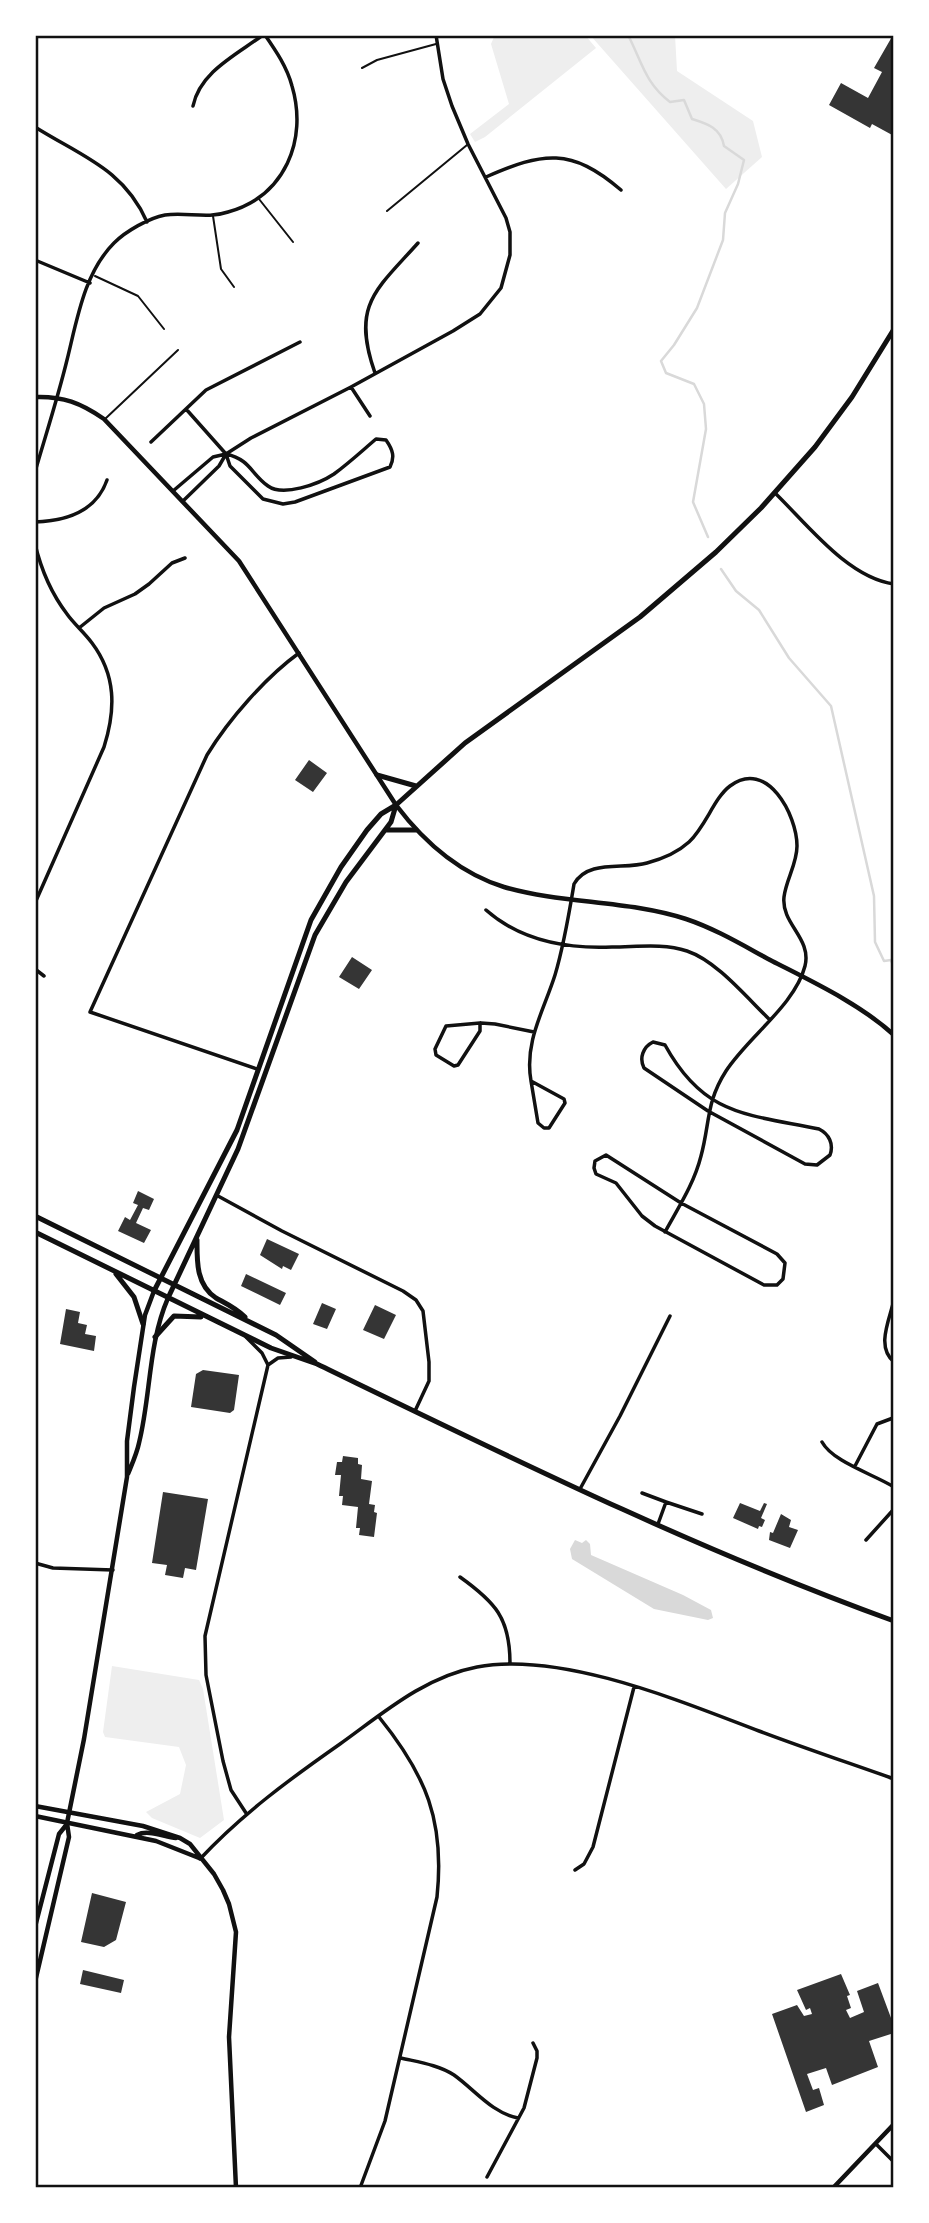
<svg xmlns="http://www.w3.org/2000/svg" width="929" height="2223" viewBox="0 0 929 2223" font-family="'Asap Condensed',sans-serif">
	<rect width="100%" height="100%" fill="#fff"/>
	<path fill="#eee" d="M495,35H585L596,48L485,137L475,142L470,134L509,104L491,44Z
		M590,35H675L677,71L753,121L762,157L726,189Z
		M112,1666L199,1680L203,1689L224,1820L200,1838L152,1818L146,1812L180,1794L186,1765L179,1747L105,1737L103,1732Z"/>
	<path fill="#d9d9d9" d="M575,1540L582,1543L586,1540L590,1544L591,1555L683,1595L711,1610L713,1618L708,1620L654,1609L572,1559L570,1549Z"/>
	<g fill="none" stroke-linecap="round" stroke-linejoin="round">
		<path stroke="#d9d9d9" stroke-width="2.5" d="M628,35C642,62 645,83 670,102L684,100L692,119C708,124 721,128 724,146L744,160L738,184L725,213L723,240L697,308L674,345L661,361L666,373L694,384L704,404L706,429L693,502L708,537
			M721,569L736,591L759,610L789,658L831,706L874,896L875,942L884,961L891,960L894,968"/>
	</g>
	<path fill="#353535" d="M893,35H894V136L872,124L870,128L829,105L841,83L868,98L882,72L874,68Z
		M309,760L327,773L313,792L295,780Z
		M352,957L372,970L359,989L339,977Z
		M138,1191L154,1199L149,1210L143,1208L136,1223L151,1230L144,1243L118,1231L125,1217L130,1220L138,1205L133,1203Z
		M267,1239L299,1254L291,1270L283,1266L282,1269L260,1255Z
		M246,1274L286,1293L280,1305L241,1286Z
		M322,1303L336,1309L327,1329L313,1324Z
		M375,1305L396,1315L384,1339L363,1330Z
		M66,1309L80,1312L78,1323L87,1325L85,1334L96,1336L94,1351L60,1344Z
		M203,1370L239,1375L234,1410L230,1413L191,1407L196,1374Z
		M343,1456L358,1458V1464L362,1465L361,1479L372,1481L369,1504L375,1505L374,1512L377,1513L374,1537L359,1535L360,1528H356L358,1507L342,1505L343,1496H339L341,1475H335L337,1462H342Z
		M163,1492L208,1499L196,1570L185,1568L183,1578L165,1575L167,1565L152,1563Z
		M740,1503L760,1511L764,1503L767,1504L761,1518L765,1520L762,1527L759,1526L758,1529L733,1518Z
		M781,1514L791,1520L789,1527L798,1530L790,1548L769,1540L770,1532L773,1533Z
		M92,1893L126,1902L116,1940L104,1947L81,1942Z
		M83,1970L124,1980L121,1993L80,1984Z
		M841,1974L850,1995L847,1996L851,2008L846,2010L850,2018L864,2012L857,1991L878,1983L894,2026V2033L869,2041L878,2067L832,2085L826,2068L807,2074L813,2090L819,2088L824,2105L806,2112L772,2014L797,2005L804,2016L812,2014L810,2008L806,2010L797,1990Z"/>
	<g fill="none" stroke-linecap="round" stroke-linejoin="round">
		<path stroke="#111" stroke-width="2" d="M362,68L377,60L436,44
			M259,199L293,242
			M387,211L467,145
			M213,216L221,269L234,287
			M95,276L138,296L164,329
			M105,419L178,350"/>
		<path stroke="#111" stroke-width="3.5" d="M193,106C200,72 236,55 263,35
			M35,127C81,156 124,169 147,222
			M486,177C543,152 571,147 621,190
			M35,260L90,283
			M375,373C351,305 376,290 418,243
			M351,387L370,416
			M186,409L226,454L230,466L263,499L283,504L295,502L390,467C395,457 393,450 386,440L376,439C363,450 349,463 334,474C319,484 283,497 268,486C250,473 251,460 226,454
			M151,442L206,390L300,342
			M35,472C46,434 58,397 67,360C77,320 84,273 114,243C126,231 149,218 165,215C186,212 208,219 228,212C285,196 308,140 292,86C287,67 276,51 265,35
			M173,491L213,457L226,454L251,438L351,387L453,331L480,314L501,288L510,255V232L506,218L468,144L452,106L443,79L436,35
			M775,493C807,524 848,578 894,584
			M183,501L219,466L226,454
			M35,522C66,521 96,512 107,480
			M35,544C41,569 51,593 67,614C74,624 84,632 92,643C116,675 116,709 104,747L35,903
			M79,628L104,608L135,594L149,584L172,563L185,558
			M486,910C521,941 567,949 612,947C637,947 663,943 687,951C717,961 747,998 770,1020
			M35,969L44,976
			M480,1023V1031L458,1065L454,1066L436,1055L435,1049L446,1026Z
			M481,1023L495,1024L534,1032
			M653,1042L665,1045C704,1116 746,1114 819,1129C829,1134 834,1144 830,1155L817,1165L805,1164L708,1111L644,1068C639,1058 643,1047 653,1042Z
			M257,1069L90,1012L207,755C229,719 266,677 299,653
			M531,1081C524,1042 544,1010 555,975C564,945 569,914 574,884C588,859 624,870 647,863C662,859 678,852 689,842C706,826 714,798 730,786C767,758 797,815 797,846C797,864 786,880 784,897C781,924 812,938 805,966C795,1005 748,1037 726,1071C706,1102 710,1123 701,1156C694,1184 678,1208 665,1232
			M531,1081L564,1099L565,1103L549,1128H544L538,1123Z
			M606,1155L681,1203L777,1254L785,1263L783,1279L777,1285H764L655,1226L642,1216L616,1183L596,1174L594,1168L595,1161Z
			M218,1196L282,1231L403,1291L416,1300L423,1311L429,1362V1381L415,1411
			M894,1300C889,1321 876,1347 894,1362
			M246,1337L262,1353L268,1365
			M822,1442C833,1462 873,1474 894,1487
			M855,1466L877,1424L893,1418
			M580,1489L620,1416L670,1316
			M642,1493L666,1502
			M658,1524L666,1502L702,1514
			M866,1540L894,1509
			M35,1563L53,1568L113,1570
			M460,1577C495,1602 510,1618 510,1663
			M246,1813L231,1790L223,1761L206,1675L205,1636L268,1365L278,1358L291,1357
			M200,1859C242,1814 290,1779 340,1744C382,1714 424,1677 477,1667C561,1651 680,1701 759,1731C804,1748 849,1763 894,1779
			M575,1870L584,1864L593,1847L634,1687
			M401,2058C418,2062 439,2065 454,2075C475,2090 492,2113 518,2118
			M876,2144L894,2162
			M487,2177L524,2108L537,2058V2051L533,2043
			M360,2188L385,2121L437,1897C445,1821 426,1775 379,1717"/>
		<path stroke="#111" stroke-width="4.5" d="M35,397C63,396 81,403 104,419L239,561L396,805C424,842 459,873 504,887C563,904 627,900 686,919C716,929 744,946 772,961C813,982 860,1004 894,1035
			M35,1806L143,1826L180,1838L190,1844L214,1874L223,1890L229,1904L236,1932L229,2037L236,2188
			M35,1816L156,1841L199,1858
			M137,1835C148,1829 164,1837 176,1838
			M833,2188L894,2124"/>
		<path stroke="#111" stroke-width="4.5" d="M128,1474C132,1464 137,1453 139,1443C151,1395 148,1344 168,1298
			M35,1927L59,1834L67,1824
			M35,1982L69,1837L67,1823L84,1739L127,1477V1441L134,1387L145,1315L154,1291"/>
		<path stroke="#111" stroke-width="5" d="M377,775L416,786
			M385,830H416
			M35,1216L276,1335L315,1362
			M35,1232L271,1348L317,1364C507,1456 695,1549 894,1621
			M197,1240C197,1261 196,1285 216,1298C227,1304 236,1308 245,1317
			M116,1274L134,1297L143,1324
			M154,1291L237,1130L311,920L341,867L367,830L381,814L396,805L465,743L640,617L716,552L761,508L815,447L852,397L894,329
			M168,1298L238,1149L315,935L346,882L391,822L396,805
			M155,1337L174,1316L201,1317"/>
	</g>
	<rect width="929" height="2223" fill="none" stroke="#ffffff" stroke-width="74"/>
	<rect x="37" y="37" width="855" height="2149" fill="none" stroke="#111" stroke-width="2.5"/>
</svg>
